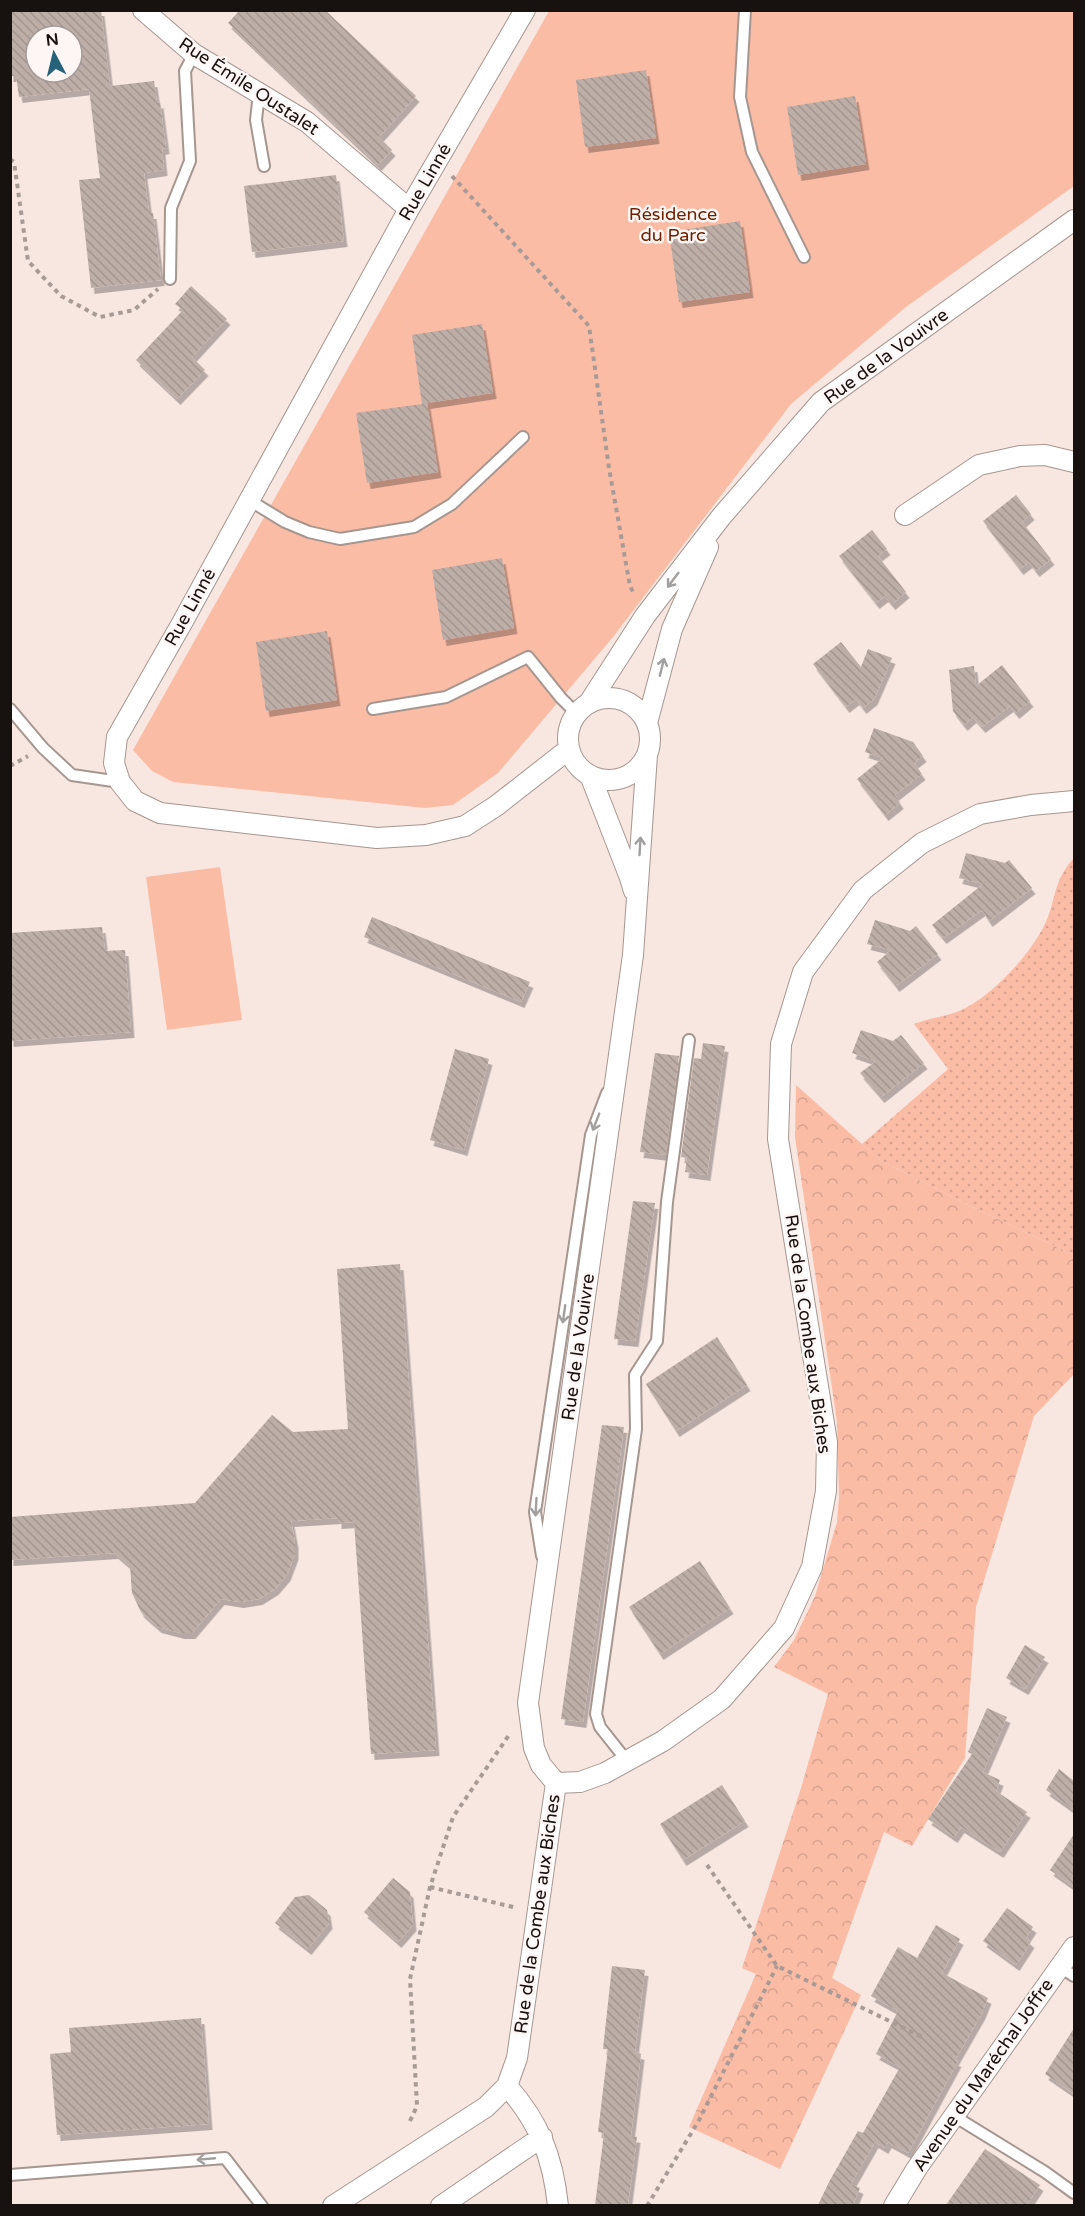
<svg xmlns="http://www.w3.org/2000/svg" width="1085" height="2216" viewBox="0 0 1085 2216" font-family="'Varela Round',sans-serif">
	<defs>
		<pattern id="grass-dots" width="8" height="8" patternUnits="userSpaceOnUse" patternTransform="scale(1.5)"><rect width="8" height="8" fill="#fbbca6"/><path d="M2 2h.1M6 6h.1" fill="none" stroke="#d6a18e" stroke-width="1.8" stroke-linecap="round"/></pattern>
		<pattern id="forest-crowns" width="20" height="18" patternUnits="userSpaceOnUse" patternTransform="scale(1.5)"><rect width="20" height="18" fill="#fbbca6"/><path d="M2 6a3 3 0 1 1 6 0M12 15a3 3 0 1 1 6 0" fill="none" stroke="#d6a18e"/></pattern>
		<pattern id="building-back-hatch" width="6" height="6" patternUnits="userSpaceOnUse" patternTransform="scale(1.5)"><rect width="6" height="6" fill="#beaea8"/><path d="M-1 5l2 2M0 0l6 6M5-1l2 2" fill="none" stroke="#a3958f"/></pattern>
		<filter id="shadow"><feDropShadow dx="3.5" dy="6" stdDeviation="0" flood-color="#0004"/></filter>
	</defs>
	<rect width="100%" height="100%" fill="#f8e7e1"/>
	<path fill="url(#grass-dots)" d="M1074,858V1255L970,1206L880,1160L862,1144L948,1069L914,1024C929,1018 944,1017 959,1011C990,998 1027,958 1043,928C1057,902 1051,883 1074,858Z"/>
	<path fill="url(#forest-crowns)" d="M796,1085L880,1160L970,1206L1074,1255V1374L1034,1416L976,1607L965,1758L912,1846L884,1832L832,1978L861,1995L780,2169L689,2127L756,1974L742,1968L801,1788L828,1694L774,1667L794,1640L815,1596L837,1522L839,1497L837,1422L795,1137Z"/>
	<path fill="#fbbca6" d="M549,11H1074V186L906,307L791,404L613,637L498,773L453,805L425,808L173,782L152,771L133,750Z
		M220,867L242,1020L167,1030L146,877Z"/>
	<path fill="url(#building-back-hatch)" fill-rule="evenodd" filter="url(#shadow)" d="M10,10H101L110,86L154,81L157,103L160,102L166,148L162,149L164,170L144,173L149,213H153L161,280L91,288L79,180L100,178L89,89L19,97L16,76H10ZM36,36H72V72H36Z
		M240,10H325L416,96L379,137L392,150L378,165L228,23Z
		M646,70L656,138L585,147L576,80Z
		M855,96L866,164L798,175L787,107Z
		M336,175L344,241L252,252L244,186Z
		M740,221L750,292L679,302L669,232Z
		M191,286L227,319L192,357L205,370L177,399L136,360L183,310L175,304Z
		M482,324L493,393L427,403L438,472L367,483L356,413L422,404L412,335Z
		M1016,495L1031,514L1022,522L1051,559L1036,571L1029,562L1020,569L983,521Z
		M872,530L887,549L878,556L906,592L892,604L885,596L876,603L839,556Z
		M502,558L514,628L443,640L432,570Z
		M327,631L337,700L266,711L256,642Z
		M841,642L861,667L868,649L892,658L874,699L863,708L856,699L846,707L813,664Z
		M1002,665L1030,701L1016,713L1010,706L982,727L973,717L964,725L953,711L949,670L974,666L976,686Z
		M874,728L913,742L923,756L914,763L922,774L895,795L900,803L885,815L857,779L883,758L865,752Z
		M966,853L1005,863L1009,860L1032,888L989,921L982,910L943,938L932,925L983,884L959,878Z
		M372,917L530,982L521,1002L364,937Z
		M875,920L910,931L916,926L938,954L896,986L877,962L891,950L867,944Z
		M102,927L105,951L125,950L131,1032L10,1041V933Z
		M861,1030L893,1041L901,1035L924,1063L881,1097L860,1073L876,1061L852,1053Z
		M703,1043L725,1046L707,1175L685,1172L687,1158L681,1157L694,1058L701,1059Z
		M455,1049L489,1059L464,1150L430,1140Z
		M655,1053L679,1056L666,1155L640,1152Z
		M633,1201L655,1203L635,1341L614,1339Z
		M400,1264L436,1750L371,1754L354,1522L338,1523V1518L291,1521L295,1542V1554L287,1575L275,1589L259,1599L240,1602L221,1599L192,1633H181L158,1627L141,1612L132,1593L130,1566L115,1553L10,1560V1517L195,1503L272,1415L293,1432L348,1429L337,1269Z
		M717,1337L747,1385L676,1431L646,1384Z
		M602,1425L624,1427L583,1722L561,1719Z
		M700,1561L730,1608L660,1654L629,1607Z
		M1025,1645L1045,1657L1025,1689L1006,1678Z
		M987,1708L1007,1717L983,1772L1000,1780L996,1791L1027,1812L1000,1852L961,1827L954,1837L928,1819L972,1754L968,1752Z
		M1059,1769L1074,1781V1810L1046,1790Z
		M722,1785L745,1821L683,1860L660,1824Z
		M1074,1834V1887L1050,1870Z
		M393,1878L410,1892L413,1925L398,1942L364,1912Z
		M309,1895L327,1910L329,1923L308,1949L275,1923L295,1897Z
		M1007,1908L1033,1927L1026,1938L1031,1942L1016,1965L983,1941Z
		M936,1925L960,1939L942,1973L988,1998L982,2013L955,2060L958,2061L908,2153L888,2142L885,2148L875,2142L851,2184L860,2188L853,2205H818L830,2180L858,2131L863,2133L900,2067L876,2054L898,2011L871,1996L898,1947L917,1958Z
		M612,1966L645,1970L635,2052L641,2054L631,2136L637,2137L628,2205H595L604,2133L598,2132L608,2049H603Z
		M201,2018L209,2124L57,2135L50,2054L71,2052L69,2028Z
		M1074,2028V2094L1045,2074Z
		M985,2149L1040,2185L1027,2205H946Z"/>
	<g fill="none" stroke-linecap="round" stroke-linejoin="round">
		<g stroke="#a69690" stroke-width="14">
			<path id="service" d="M745,10L740,97L752,152L804,257
				M259,93L256,120L264,166
				M170,279L171,208L190,161L185,71L194,54
				M249,500L285,522L309,532L340,539L414,527L452,504L523,437
				M10,709L43,748L72,775L120,782
				M373,709L446,697L528,657L561,698L576,713
				M542,1556L535,1512L591,1135L607,1093
				M627,1761L600,1727L596,1714L636,1429L635,1375L657,1341L667,1202L689,1040
				M1060,1967L1074,1976
				M954,2116L1045,2172L1074,2193
				M10,2175L225,2158L262,2206"/>
		</g>
		<g stroke="#a69690" stroke-width="22">
			<path id="minor" d="M143,10L194,54L307,122L409,209
				M525,10L409,209L182,623L117,737L114,763L120,782L135,801L160,813L377,838L426,835L465,826L496,806L569,749
				M905,515L979,465L1020,456L1045,455L1074,462
				M568 739a41 41 0 1 1 82 0a41 41 0 1 1-82 0Z
				M589,703L645,616L721,517L821,402L1074,220
				M647,723L672,629L708,547
				M590,775L629,875L634,891
				M556,1783L580,1782L605,1773L663,1741L722,1699L784,1628L812,1567L826,1491L827,1442L778,1139L781,1044L803,972L863,890L922,843L980,814L1031,805L1074,801
				M556,1783L541,1765L534,1748L528,1703L633,955L647,755
				M507,2086C539,2122 553,2157 558,2206
				M333,2206L486,2107L507,2086L517,2058L556,1783
				M441,2206L542,2137
				M894,2206L917,2168L1074,1947"/>
		</g>
		<path stroke="#a89b96" stroke-width="4" stroke-dasharray="4.5 4.5" stroke-linecap="butt" d="M10,159L14,162L28,261L61,296L100,317L134,310L158,289
			M452,176L589,326L609,468L630,586L634,594
			M10,766L28,756
			M707,1865L777,1966L922,2037
			M430,1887L517,1908
			M410,2121L417,2106L410,1979L430,1887L453,1817L509,1735
			M647,2206L698,2122L777,1966"/>
		<use href="#service" stroke="#fff" stroke-width="10"/>
		<use href="#minor" stroke="#fff" stroke-width="20"/>
	</g>
	<defs><path id="oneway-shaft" d="M-6 0H5M1.5-3L5.5 0L1.5 3" fill="none" stroke-width="1.6" stroke-linecap="round" stroke-linejoin="round" transform="scale(1.5)"/></defs>
	<g stroke="#a2a09f">
		<use href="#oneway-shaft" transform="translate(673 580) rotate(127)"/>
		<use href="#oneway-shaft" transform="translate(662 667) rotate(-76)"/>
		<use href="#oneway-shaft" transform="translate(640 846) rotate(-87)"/>
		<use href="#oneway-shaft" transform="translate(596 1122) rotate(111)"/>
		<use href="#oneway-shaft" transform="translate(564 1314) rotate(98)"/>
		<use href="#oneway-shaft" transform="translate(536 1507) rotate(93)"/>
		<use href="#oneway-shaft" transform="translate(206 2159) rotate(175)"/>
	</g>
	<g text-anchor="middle" stroke-width="5" stroke-linejoin="round" paint-order="stroke">
		<g font-size="18" fill="#17110f" stroke="#fdf6f4">
			<text transform="translate(249 86) rotate(33)" y="6">Rue Émile Oustalet</text>
			<text transform="translate(425 182) rotate(-60)" y="6">Rue Linné</text>
			<text transform="translate(886 356) rotate(-36)" y="6">Rue de la Vouivre</text>
			<text transform="translate(190 607) rotate(-61)" y="6">Rue Linné</text>
			<text transform="translate(808 1334) rotate(82)" y="6">Rue de la Combe aux Biches</text>
			<text transform="translate(578 1347) rotate(-82)" y="6">Rue de la Vouivre</text>
			<text transform="translate(537 1914) rotate(-82)" y="6">Rue de la Combe aux Biches</text>
			<text transform="translate(983 2075) rotate(-55)" y="6">Avenue du Maréchal Joffre</text>
		</g>
		<g font-size="18" fill="#702200" stroke="#fdf6f4">
			<text x="673" y="220">Résidence<tspan x="673" dy="21">du Parc</tspan></text>
		</g>
	</g>
	<rect width="1085" height="2216" fill="none" stroke="#17110f" stroke-width="24"/>
	<g transform="translate(54 54) rotate(353)"><circle r="28" fill="#fdf6f4" stroke="#a19a98" stroke-width="1.5"/>
	<path d="M0-4.5L10 22L0 15L-10 22Z" fill="#26637a"/>
	<text y="-9" font-size="16" font-weight="bold" text-anchor="middle" fill="#17110f">N</text>
	</g>
</svg>
